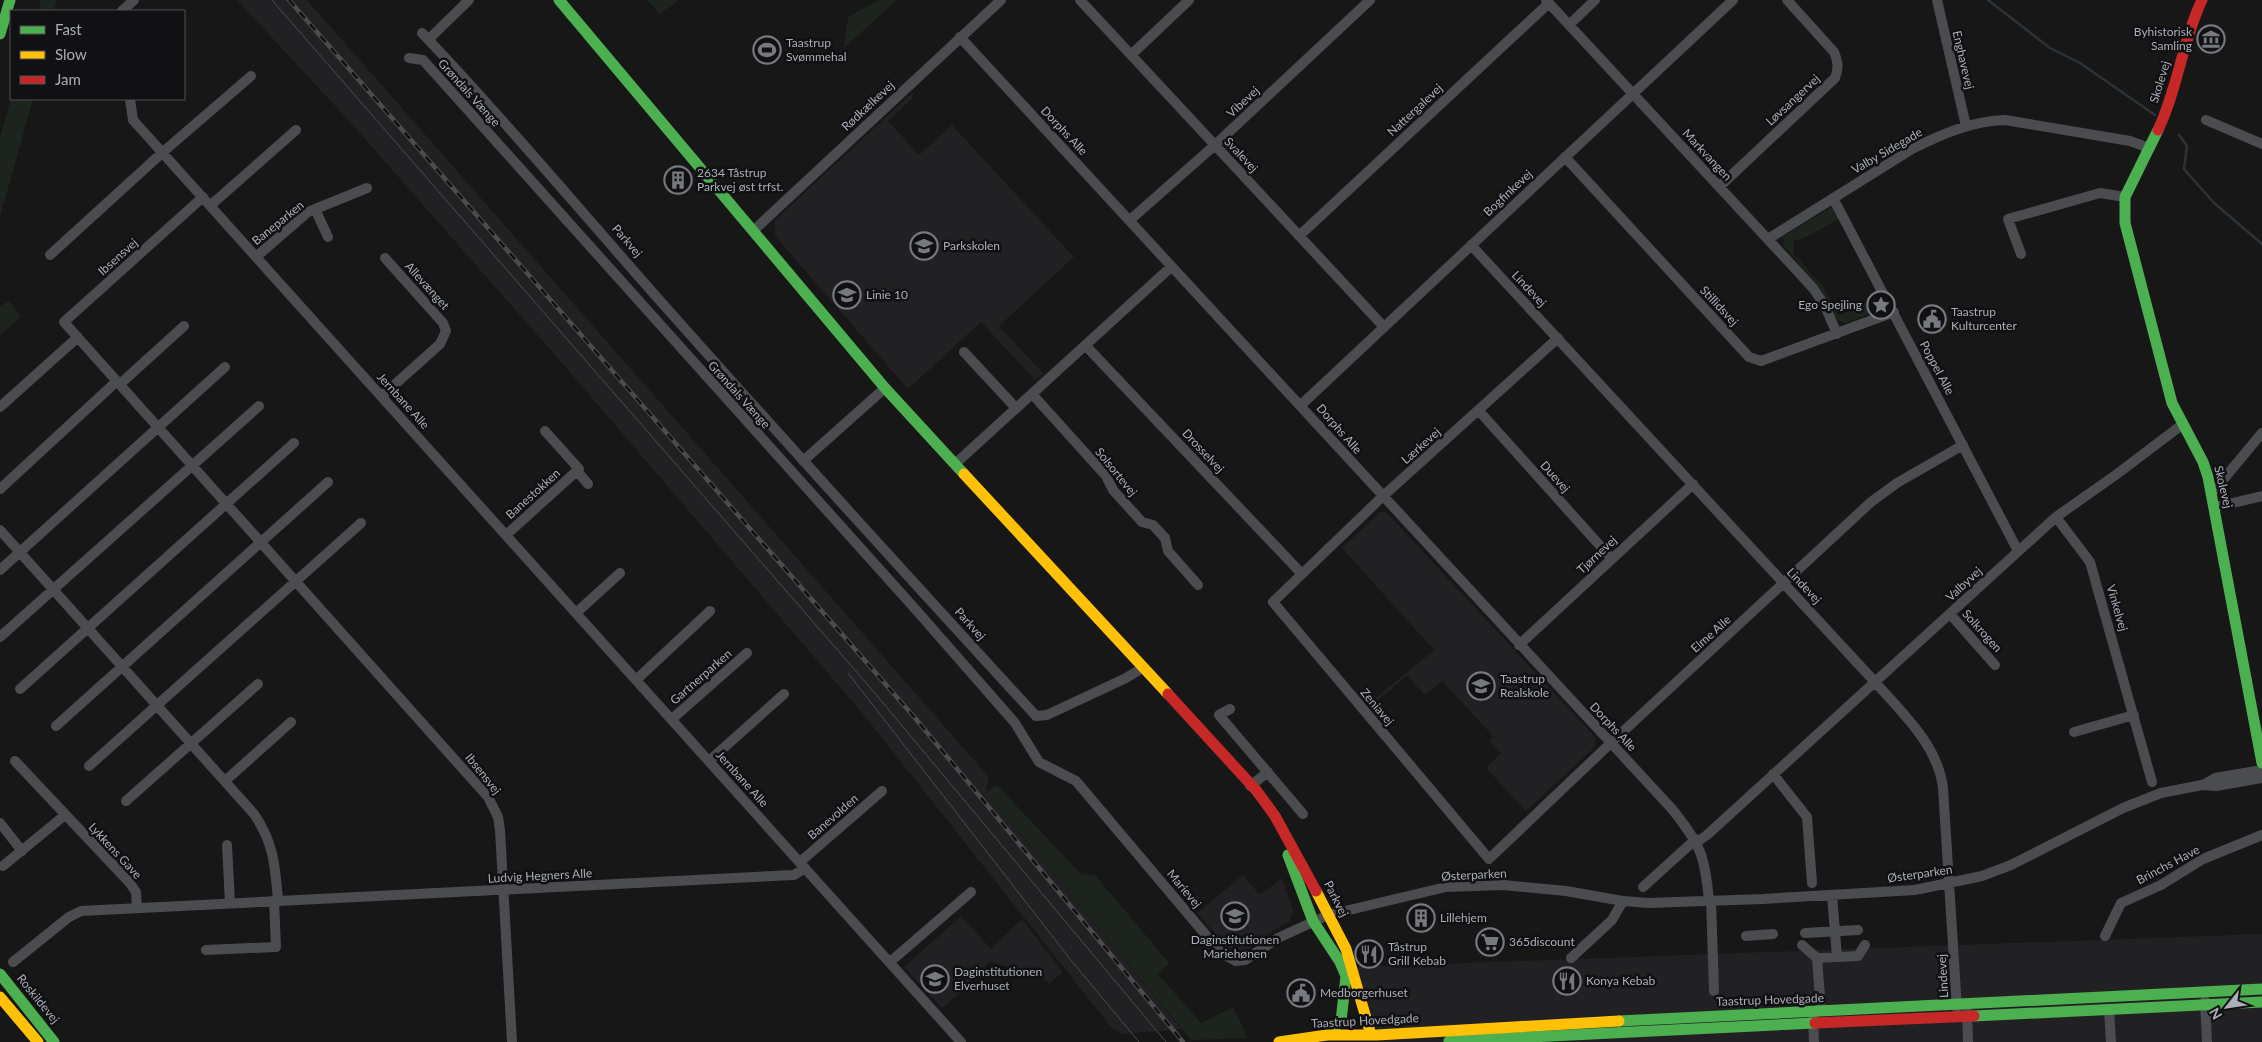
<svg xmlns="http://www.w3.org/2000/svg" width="2262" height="1042" viewBox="0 0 2262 1042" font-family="Lato,sans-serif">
	<rect width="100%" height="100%" fill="#171717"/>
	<path fill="#212123" d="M237,0H307L989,777L986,792L1181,1029L1123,1034L1110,1026L863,714L569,371L351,123Z
		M912,93L913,98L888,121L919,155L952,125L1074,257L999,326L1043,373L1035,380L981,322L908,389L775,236V220Z
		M1380,512H1386L1596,738L1595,747L1526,811L1486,768L1501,753L1489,741L1493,736L1442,681L1425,695L1407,676L1369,707L1367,705L1434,650L1342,548Z
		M1243,875L1260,895L1282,878L1293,911L1289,922L1268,934L1249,949L1238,952L1227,947L1197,913Z
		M961,916L991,949L1022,919L1063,972L1049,984L1044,979L992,962L988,963L959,994L942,1008L904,967Z
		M2262,934V1042H1381L1356,967Z"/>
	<path fill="#1d241e" d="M41,0H57L54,11H38Z
		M647,0H679L660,14Z
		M879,0H897L844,48L848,17Z
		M11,99H33L0,217V137Z
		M1833,206L1842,225H1840L1839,220H1836C1826,226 1807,238 1794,241L1793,253L1824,288L1839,315L1871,301L1879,294L1884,308L1846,323L1837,320L1820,287L1784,246L1783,237Z
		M9,301L21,317L0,335V306Z
		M997,785L1081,874L1095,875L1169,963L1158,974L1201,1023L1233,1007L1248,1038L1191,1040L986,792Z"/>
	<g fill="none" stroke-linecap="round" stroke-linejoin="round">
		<path stroke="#2b3338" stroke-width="2.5" d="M1988,0L2050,48L2080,63L2155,115
			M2179,135L2187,146L2184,169L2214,203L2262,244"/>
		<path stroke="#4b4c50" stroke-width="10" d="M1080,0L1384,327
			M1546,0L1813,288L1825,306L1837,334
			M1937,0L1966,126
			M122,11L134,0
			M1569,25L1595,0
			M422,33C508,123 587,219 670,312C791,448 913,582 1036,716L1047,715L1126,678L1144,667
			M960,37L1672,809C1701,845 1705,856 1709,901
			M429,39L469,0
			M1131,55L1189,0
			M409,58L423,60L917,611L1015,723L1039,762L1076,781L1221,953L1236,961L1245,960L1278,938L1328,915L1446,887L1503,885L1566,891L1623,901L1648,903L1763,899L1915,890L1982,876L2011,865L2123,808L2161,793L2202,785L2216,786L2262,778
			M130,99L133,120L961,1042
			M2206,120L2262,144
			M1565,157L1749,357L1761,361L1894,312
			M1719,187L1835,78C1839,68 1838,62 1834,52L1787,0
			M203,197L64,322L488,797L498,817L500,830L512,1042
			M1833,198L2018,551
			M211,205L296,130
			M315,209L328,237
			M1130,220L1215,145L1370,0
			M753,231L1001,0
			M1299,236L1549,3
			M1768,239L1912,149C1942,134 1972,121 2005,120L2130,141L2149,148
			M1471,245L1875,682C1902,713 1938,745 1943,788L1957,1008
			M2021,254L2008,219L2100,193L2125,197
			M50,255L163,152L251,76
			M256,257L308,212L367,188
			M1558,338L1382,497L1273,602L1489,859L1616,738L1871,502L1897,483L1963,445
			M1086,346L1301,573
			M964,352L1016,408
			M120,384L184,326
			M1033,395L1106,476L1113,490L1142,522L1153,525L1165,538L1168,551L1198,585
			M382,396L440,344L446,331L443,323L385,258
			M1301,405L1733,0
			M0,407L78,337
			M1479,411L1612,559
			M803,461L885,388
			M955,464L1171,267
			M577,471L588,484
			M0,489L117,381
			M2212,493L2262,433
			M2215,507L2262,496
			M2056,517L2090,562L2152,782
			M0,530L254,814C274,843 275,866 278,900
			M506,535L579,469L545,431
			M0,570L225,367
			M576,613L620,573
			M1950,614L1995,665
			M0,637L259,406
			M1519,645L1693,484
			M636,680L710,611
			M20,689L294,443
			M1230,709L1219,715L1303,814
			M672,719L747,653
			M56,726L328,482
			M2074,732L2134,715
			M15,761L129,882L136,892L137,908
			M709,761L784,694
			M89,766L361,523
			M1773,774L1807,817L1812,883
			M225,781L291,722
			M2203,785L2215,778L2262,770
			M1250,786L1268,772
			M126,801L258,684
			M0,823L22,851
			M1697,842L1707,835L2056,517L2117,474L2183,424
			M227,845L230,903
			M800,862L882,791
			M3,866L65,815
			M1643,887L1696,839
			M1832,895L1837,957
			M1711,901L1714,991
			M1805,933L1858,930
			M1746,936L1773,934
			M2105,936L2121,903L2161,885L2203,859L2262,835
			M1802,945L1817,958L1821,1011
			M206,950L276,947L274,900
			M1571,958L1612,920L1623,901
			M1817,958L1858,956L1865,945
			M13,962L69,917L81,911L794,875L805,868
			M890,962L971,892
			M2205,1001L2207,1042
			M2109,1009L2111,1042
			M1967,1011L1968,1042
			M1813,1018L1814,1042"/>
		<path stroke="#4caf50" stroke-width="11" d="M559,0L885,388L964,474
			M0,34L10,0
			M2158,130L2125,197V223L2172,403L2203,462L2208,477L2262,763
			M1288,855L1313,921L1340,962L1346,976L1341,1021L1327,1035
			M0,974L54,1042
			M1974,1016L2262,1002
			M1619,1021L2262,989
			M1449,1041L1815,1023"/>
		<path stroke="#ffc107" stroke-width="11" d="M964,474L1168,694
			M1316,891L1346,949L1371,1035
			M0,997L38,1042
			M1279,1042L1327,1035H1377L1619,1021"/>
		<path stroke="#c62828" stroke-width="11" d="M2158,130C2178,88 2182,42 2202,0
			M1168,694L1256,790L1275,816L1316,891
			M1815,1023L1974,1016"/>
		<path stroke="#4c4c4e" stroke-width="1" d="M272,0L868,685L1166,1042
			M848,673L1070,959L1139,1042"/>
		<g stroke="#4c4c4e" stroke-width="4.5">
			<path id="rail" d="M289,0L915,718L1183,1042"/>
		</g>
		<use href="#rail" stroke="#111113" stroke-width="2.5" stroke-dasharray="8" stroke-linecap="butt"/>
	</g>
	<defs>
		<g id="museum-ring" transform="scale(1.4375)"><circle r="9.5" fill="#111113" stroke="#76797f" stroke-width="1.5"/><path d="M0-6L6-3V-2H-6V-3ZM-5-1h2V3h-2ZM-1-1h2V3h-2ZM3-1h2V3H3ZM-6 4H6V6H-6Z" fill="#76797f"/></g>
		<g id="stadium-ring" transform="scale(1.4375)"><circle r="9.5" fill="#111113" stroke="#76797f" stroke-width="1.5"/><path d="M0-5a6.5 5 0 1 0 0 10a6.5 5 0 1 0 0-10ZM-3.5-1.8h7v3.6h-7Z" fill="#76797f"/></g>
		<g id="building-ring" transform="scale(1.4375)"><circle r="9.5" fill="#111113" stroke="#76797f" stroke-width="1.5"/><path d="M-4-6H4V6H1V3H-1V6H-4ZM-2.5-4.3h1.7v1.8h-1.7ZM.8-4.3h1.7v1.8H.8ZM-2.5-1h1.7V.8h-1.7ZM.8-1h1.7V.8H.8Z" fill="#76797f"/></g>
		<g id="school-ring" transform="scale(1.4375)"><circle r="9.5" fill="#111113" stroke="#76797f" stroke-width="1.5"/><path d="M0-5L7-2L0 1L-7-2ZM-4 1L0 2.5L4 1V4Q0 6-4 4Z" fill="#76797f"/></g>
		<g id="sight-ring" transform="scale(1.4375)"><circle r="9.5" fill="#111113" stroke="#76797f" stroke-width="1.5"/><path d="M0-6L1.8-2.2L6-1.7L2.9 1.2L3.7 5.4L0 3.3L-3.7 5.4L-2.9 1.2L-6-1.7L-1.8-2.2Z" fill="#76797f"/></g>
		<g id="civic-ring" transform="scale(1.4375)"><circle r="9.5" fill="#111113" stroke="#76797f" stroke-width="1.5"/><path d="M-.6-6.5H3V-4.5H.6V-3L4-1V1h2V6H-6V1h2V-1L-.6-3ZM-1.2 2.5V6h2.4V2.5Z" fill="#76797f"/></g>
		<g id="supermarket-ring" transform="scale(1.4375)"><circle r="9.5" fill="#111113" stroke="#76797f" stroke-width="1.5"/><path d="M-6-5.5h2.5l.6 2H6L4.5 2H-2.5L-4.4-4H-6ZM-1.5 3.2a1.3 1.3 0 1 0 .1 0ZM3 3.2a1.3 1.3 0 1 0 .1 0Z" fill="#76797f"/></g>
		<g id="restaurant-ring" transform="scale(1.4375)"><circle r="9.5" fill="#111113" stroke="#76797f" stroke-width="1.5"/><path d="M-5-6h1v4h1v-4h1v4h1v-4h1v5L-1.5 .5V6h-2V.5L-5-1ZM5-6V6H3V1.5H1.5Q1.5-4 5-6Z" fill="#76797f"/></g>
	</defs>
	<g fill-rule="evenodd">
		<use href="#museum-ring" x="2211" y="39"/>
		<use href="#stadium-ring" x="767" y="50"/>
		<use href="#building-ring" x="678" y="180"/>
		<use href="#school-ring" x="924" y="246"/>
		<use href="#school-ring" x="847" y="295"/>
		<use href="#sight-ring" x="1881" y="305"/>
		<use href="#civic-ring" x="1932" y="319"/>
		<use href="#school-ring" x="1481" y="686"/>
		<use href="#school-ring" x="1235" y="916"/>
		<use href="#building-ring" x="1421" y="918"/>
		<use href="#supermarket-ring" x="1490" y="942"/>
		<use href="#restaurant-ring" x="1369" y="954"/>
		<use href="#school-ring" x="935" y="979"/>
		<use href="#restaurant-ring" x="1567" y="981"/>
		<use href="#civic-ring" x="1301" y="993"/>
	</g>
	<g text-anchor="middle" stroke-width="5" stroke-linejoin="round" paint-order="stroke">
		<g font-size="12" fill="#a9aeb7" stroke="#111113" text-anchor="start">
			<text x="2192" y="36" text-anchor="end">Byhistorisk<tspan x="2192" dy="14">Samling</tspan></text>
			<text x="786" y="47">Taastrup<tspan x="786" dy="14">Svømmehal</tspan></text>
			<text x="697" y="177">2634 Tåstrup<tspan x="697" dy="14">Parkvej øst trfst.</tspan></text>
			<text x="943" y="250">Parkskolen</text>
			<text x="866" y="299">Linie 10</text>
			<text x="1862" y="309" text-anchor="end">Ego Spejling</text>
			<text x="1951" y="316">Taastrup<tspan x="1951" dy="14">Kulturcenter</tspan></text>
			<text x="1500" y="683">Taastrup<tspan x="1500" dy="14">Realskole</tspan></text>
			<text x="1440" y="922">Lillehjem</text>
			<text x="1235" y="944" text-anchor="middle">Daginstitutionen<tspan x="1235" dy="14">Mariehønen</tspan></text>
			<text x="1509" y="946">365discount</text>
			<text x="1388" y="951">Tåstrup<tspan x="1388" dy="14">Grill Kebab</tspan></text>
			<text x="954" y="976">Daginstitutionen<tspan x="954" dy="14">Elverhuset</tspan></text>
			<text x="1586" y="985">Konya Kebab</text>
			<text x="1320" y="997">Medborgerhuset</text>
		</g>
		<g font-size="12" fill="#a9aeb7" stroke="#111113">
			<text transform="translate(1963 60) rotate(77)" y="4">Enghavevej</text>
			<text transform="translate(2160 82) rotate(-73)" y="4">Skolevej</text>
			<text transform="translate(469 93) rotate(48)" y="4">Grøndals Vænge</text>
			<text transform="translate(1793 100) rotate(-43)" y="4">Løvsangervej</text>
			<text transform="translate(1243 102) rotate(-43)" y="4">Vibevej</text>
			<text transform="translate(868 106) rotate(-43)" y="4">Rødkælkevej</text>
			<text transform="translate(1415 110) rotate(-43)" y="4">Nattergalevej</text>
			<text transform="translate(1064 131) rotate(47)" y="4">Dorphs Alle</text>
			<text transform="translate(1887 151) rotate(-30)" y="4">Valby Sidegade</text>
			<text transform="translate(1241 155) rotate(47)" y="4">Svalevej</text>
			<text transform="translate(1707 155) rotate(47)" y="4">Markvangen</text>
			<text transform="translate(1508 193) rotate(-43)" y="4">Bogfinkevej</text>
			<text transform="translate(278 223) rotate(-39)" y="4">Baneparken</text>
			<text transform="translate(627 241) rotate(49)" y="4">Parkvej</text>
			<text transform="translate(118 257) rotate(-42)" y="4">Ibsensvej</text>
			<text transform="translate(427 286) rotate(48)" y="4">Allevænget</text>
			<text transform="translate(1529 289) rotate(47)" y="4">Lindevej</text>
			<text transform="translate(1719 306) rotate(47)" y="4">Stillidsvej</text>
			<text transform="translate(1937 368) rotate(62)" y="4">Poppel Alle</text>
			<text transform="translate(739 395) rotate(48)" y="4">Grøndals Vænge</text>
			<text transform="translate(403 401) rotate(48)" y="4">Jernbane Alle</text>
			<text transform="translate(1339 429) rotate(49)" y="4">Dorphs Alle</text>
			<text transform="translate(1421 446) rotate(-42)" y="4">Lærkevej</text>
			<text transform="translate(1203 451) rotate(47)" y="4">Drosselvej</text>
			<text transform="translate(1116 472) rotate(51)" y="4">Solsortevej</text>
			<text transform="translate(1555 477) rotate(48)" y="4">Duevej</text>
			<text transform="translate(2223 487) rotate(76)" y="4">Skolevej</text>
			<text transform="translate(533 494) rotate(-42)" y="4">Banestokken</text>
			<text transform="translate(1597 555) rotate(-43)" y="4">Tjørnevej</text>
			<text transform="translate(1964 584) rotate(-43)" y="4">Valbyvej</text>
			<text transform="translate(1804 586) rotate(47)" y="4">Lindevej</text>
			<text transform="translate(2117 608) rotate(74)" y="4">Vinkelvej</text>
			<text transform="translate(970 624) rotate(48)" y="4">Parkvej</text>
			<text transform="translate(1982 631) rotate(48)" y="4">Solkrogen</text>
			<text transform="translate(1711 634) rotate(-42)" y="4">Elme Alle</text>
			<text transform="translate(701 677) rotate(-41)" y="4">Gartnerparken</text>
			<text transform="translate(1377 707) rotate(50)" y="4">Zeniavej</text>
			<text transform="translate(1613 727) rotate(47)" y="4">Dorphs Alle</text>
			<text transform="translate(483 774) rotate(51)" y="4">Ibsensvej</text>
			<text transform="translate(742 779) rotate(48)" y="4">Jernbane Alle</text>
			<text transform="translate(833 817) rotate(-41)" y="4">Banevolden</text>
			<text transform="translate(115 851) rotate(47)" y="4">Lykkens Gave</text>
			<text transform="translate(2168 865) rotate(-28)" y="4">Brinchs Have</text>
			<text transform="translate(1920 874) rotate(-8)" y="4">Østerparken</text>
			<text transform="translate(1474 875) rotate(-3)" y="4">Østerparken</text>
			<text transform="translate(540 876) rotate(-3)" y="4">Ludvig Hegners Alle</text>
			<text transform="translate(1184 889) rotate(50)" y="4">Marievej</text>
			<text transform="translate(1336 899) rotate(63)" y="4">Parkvej</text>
			<text transform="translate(1943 976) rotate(-93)" y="4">Lindevej</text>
			<text transform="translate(38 999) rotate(51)" y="4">Roskildevej</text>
			<text transform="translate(1770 1000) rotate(-2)" y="4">Taastrup Hovedgade</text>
			<text transform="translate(1365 1021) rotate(-3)" y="4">Taastrup Hovedgade</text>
		</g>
	</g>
	<rect x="10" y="10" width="175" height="90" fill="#111113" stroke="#4e5055"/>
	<rect x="20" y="26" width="25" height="8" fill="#4caf50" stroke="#4e5055"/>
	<text x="55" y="35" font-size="15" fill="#a9aeb7">Fast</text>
	<rect x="20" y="51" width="25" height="8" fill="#ffc107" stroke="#4e5055"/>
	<text x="55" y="60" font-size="15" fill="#a9aeb7">Slow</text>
	<rect x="20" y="76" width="25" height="8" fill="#c62828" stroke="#4e5055"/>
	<text x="55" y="85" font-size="15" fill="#a9aeb7">Jam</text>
	<g transform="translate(2227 1007) rotate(240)" stroke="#111113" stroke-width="4" paint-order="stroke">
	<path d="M0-4L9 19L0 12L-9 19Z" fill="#a9aeb7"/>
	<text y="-8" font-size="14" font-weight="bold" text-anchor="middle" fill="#a9aeb7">N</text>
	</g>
</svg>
